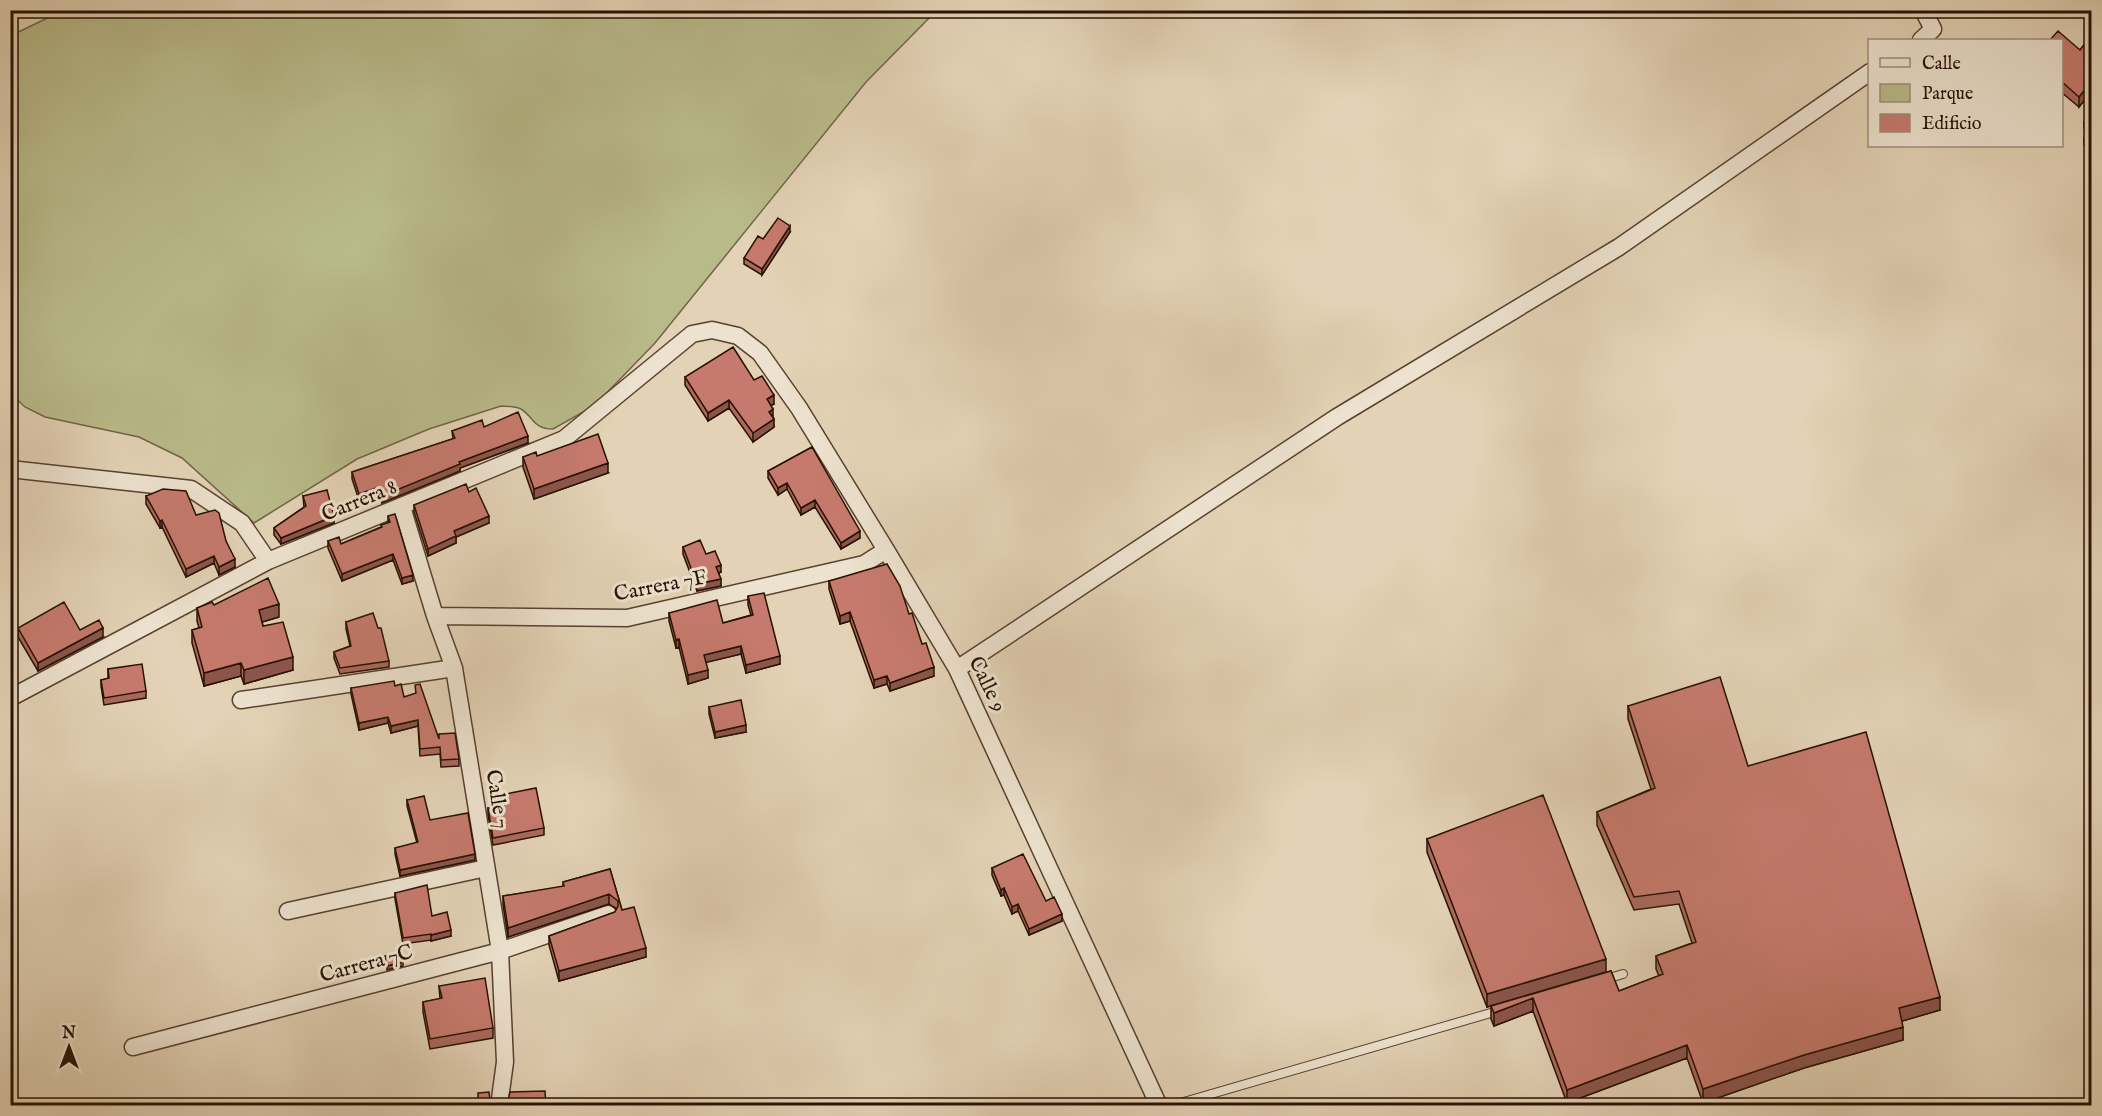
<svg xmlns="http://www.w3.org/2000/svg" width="2102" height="1116" viewBox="0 0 2102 1116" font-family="'IM FELL English',serif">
	<rect width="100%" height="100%" fill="#e3d2b5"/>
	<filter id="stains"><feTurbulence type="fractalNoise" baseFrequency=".00333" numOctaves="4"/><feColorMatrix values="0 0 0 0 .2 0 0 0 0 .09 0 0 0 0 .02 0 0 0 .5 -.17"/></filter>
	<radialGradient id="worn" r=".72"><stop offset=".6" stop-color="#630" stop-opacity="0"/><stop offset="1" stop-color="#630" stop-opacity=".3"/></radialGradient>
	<path fill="#b9ba8a" stroke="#706646" stroke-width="1.5" d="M64,10L936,11L866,82L655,343L594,406L553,429C533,429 534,417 521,409C515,406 508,406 501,406L429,429L357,459L254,523L182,458L139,437L45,417L25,407L11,394L10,36Z"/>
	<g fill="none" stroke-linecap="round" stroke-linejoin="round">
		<g stroke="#57412f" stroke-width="10">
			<path id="service" d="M1603,980L1623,974
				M1170,1106L1501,1010"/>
		</g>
		<g stroke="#57412f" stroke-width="19">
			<path id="minor" d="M1921,40L1933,29L1923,10
				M10,469L191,489L242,523L268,561
				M402,507L435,616L454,668L500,951L505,1062L499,1106
				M435,616L627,618L864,564L886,550
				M957,669L1337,417L1619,247L1870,72
				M10,698L268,561L564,439L692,334L712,330L738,336L760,353L799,408L886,550L957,669L1159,1106
				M241,700L454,668
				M288,911L486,868
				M133,1047L500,951L608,914"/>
		</g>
		<use href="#service" stroke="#ede2cf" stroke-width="8"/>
		<use href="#minor" stroke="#ede2cf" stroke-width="16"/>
	</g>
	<path fill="#aa695e" stroke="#281102" stroke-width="1.5" d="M2091,36V92L2079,107L2061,92V40L2080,50Z
		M2091,118V159L2084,145V138L2088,136L2084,128V122Z
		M790,232L762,275L744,264V258L763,239Z
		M685,377L754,380L774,404L771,405L774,427L753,442L729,408L708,421L685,385Z
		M484,427L528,443L460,468V471L382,503L379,494L359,500L352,479V472L453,439L452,431Z
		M812,447L860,538L841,549L815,507L801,515L787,489L778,495L768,478V471Z
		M537,456L608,473L534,499L523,467V457Z
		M469,492L489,523L456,537V543L428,556L414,512V505Z
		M146,496L196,515L226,541L235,567L219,575L214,563L186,577L162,527L160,528L146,504Z
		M303,496L334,523L281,544L274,535V528L304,507Z
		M388,516L413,581L402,584L393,560L342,581L328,548V541L341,544L381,527V525L388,523Z
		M683,547L706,554L721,572L719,573L721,586L697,591L683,554Z
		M829,581L909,614L922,644L934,676L890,691L887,684L874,688L850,621L840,624L829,589Z
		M748,596L780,664L746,673L741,654L706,662L708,678L688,684L679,647L676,648L669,621V613L723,623L751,615L748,605Z
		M214,605L279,617L262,622L263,626L293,670L244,684L241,676L204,686L192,643V630L199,628L197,621V608Z
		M346,622L389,661V667L340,674L334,658V652L350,646L346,629Z
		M18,628L103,637L38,671L18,637Z
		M108,669L146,691V698L104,705L101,686V680L108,679Z
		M395,686L439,737L459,759V766L441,767L440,754L420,756L418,726L391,733L388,723L359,730L351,694V688Z
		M1628,706L1748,766L1940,1010L1902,1021L1903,1040L1804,1068L1703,1103L1687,1058L1567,1103L1533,1011L1494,1026L1491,1019V1006L1611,971L1619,991L1659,976L1656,969V956L1692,943L1679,904L1634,910L1597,825V812L1651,789L1628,719Z
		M709,707L746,732L715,738L709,714Z
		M496,796L544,828V835L493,845L488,814V808L497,806Z
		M407,800L430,820L475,860L400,876L395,854V848L417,843L407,806Z
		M1427,839L1606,972L1487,1007L1427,852Z
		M992,868L1046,901L1062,921L1029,935L1018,911L1012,914L1004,895L1001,896L992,875Z
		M610,869L622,910L646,957L559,981L549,945V936L615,912L617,909L609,904L508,937L503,905V896L563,887V882Z
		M395,893L432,916L451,936L431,941V940L403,944L395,899Z
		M439,986L493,1028V1038L430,1049L423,1012V1002L440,999Z"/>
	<path fill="#8b554c" stroke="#281102" stroke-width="1.5" d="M2091,82V92L2079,107V97Z
		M790,226V232L762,275V269Z
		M774,395V404L767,408V399Z
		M729,400V408L708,421V413Z
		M773,409V417L769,412Z
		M774,419V427L753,442V433Z
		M528,436V443L460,468V471L382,503V496L459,462Z
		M608,463V473L534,499V489Z
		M787,483V489L778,495V488Z
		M379,487V494L359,500V494Z
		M815,500V507L801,515V508Z
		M334,516V523L281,544V538Z
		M489,516V523L456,537V543L428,556V549L454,531Z
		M162,520V527L160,528V521Z
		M860,531V538L841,549V543Z
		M393,554V560L342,581V574Z
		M214,556V563L186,577V569Z
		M235,559V567L219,575V567Z
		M721,565V572L716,574V567Z
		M413,575V581L402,584V578Z
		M721,579V586L697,591V584Z
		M279,604V617L259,623V610Z
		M850,612V621L840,624V616Z
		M103,628V637L38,671V663Z
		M679,639V647L676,648V640Z
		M741,646V654L704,663V655Z
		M780,656V664L746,673V665Z
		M293,657V670L244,684V670Z
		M241,663V676L204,686V673Z
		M934,667V676L890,691V683Z
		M708,670V678L688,684V675Z
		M887,676V684L874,688V680Z
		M388,717V723L359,730V723Z
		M418,720V726L391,733V726Z
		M746,725V732L715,738V732Z
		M475,854V860L400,876V870Z
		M1004,888V895L1001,896V890Z
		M609,894V904L508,937V928Z
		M1018,904V911L1012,914V907Z
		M1062,914V921L1029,935V929Z
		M451,930V936L431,941V935Z
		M646,948V957L559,981V971Z
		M1606,959V972L1487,1007V994Z
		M403,962V966L387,970V966Z
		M1940,997V1010L1899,1022V1008Z
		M1533,998V1011L1494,1026V1013Z
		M1903,1027V1040L1804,1068L1703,1103V1089L1804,1055Z
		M1687,1045V1058L1567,1103V1090Z"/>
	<path fill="#c67a6d" stroke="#281102" stroke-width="1.5" d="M2058,31L2080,50L2091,36V82L2079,97L2061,81V40H2050Z
		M2091,118V153L2084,138L2091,135L2084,122Z
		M778,218L790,226L762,269L744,258L758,236L763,239Z
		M733,347L754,380L762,376L774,395L767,399L773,409L769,412L774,419L753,433L729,400L708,413L685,377Z
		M518,412L528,436L459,462L460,464L382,496L379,487L359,494L352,472L455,438L452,431L482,420L484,427Z
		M598,434L608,463L534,489L523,457L536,452L537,456Z
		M812,447L860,531L841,543L815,500L801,508L787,483L778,488L768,471Z
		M466,484L469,492L476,488L489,516L454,531L456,536L428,549L414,505Z
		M163,489L186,491L196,515L215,510L219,513L226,541L235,559L219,567L214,556L186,569L162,520L160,521L146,496Z
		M327,490L334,516L281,538L274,528L306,506L303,496Z
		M395,514L413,575L402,578L393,554L342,574L328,541L339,537L341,544L382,527L381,525L390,522L388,516Z
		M700,540L706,554L715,551L721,565L716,567L721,579L697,584L683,547Z
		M887,564L900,586L909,614L912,613L922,644L926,643L934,667L890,683L887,676L874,680L850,612L840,616L829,581Z
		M268,578L279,604L259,610L263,626L283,622L293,657L244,670L241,663L204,673L192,630L202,627L197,608L212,602L214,605Z
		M764,593L780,656L746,665L741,646L704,655L708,670L688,675L679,639L676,640L669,613L717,600L723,623L753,615L748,596Z
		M64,602L80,630L99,620L103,628L38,663L18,628Z
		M373,613L378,628H381L389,661L340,668L334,652L351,646L346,622Z
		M142,664L146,691L104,698L101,680L109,678L108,669Z
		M1720,677L1748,766L1866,732L1940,997L1899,1008L1903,1027L1804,1055L1703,1089L1687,1045L1567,1090L1533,998L1494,1013L1491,1006L1611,971L1619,991L1663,974L1656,956L1696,942L1679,891L1634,897L1597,812L1655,788L1628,706Z
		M394,681L395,686L401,684L404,697L416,693L415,685L420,684L439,739V734L455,733L459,759L441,760L440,747L420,749L418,720L391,726L388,717L359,723L351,688Z
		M741,700L746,725L715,732L709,707Z
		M536,788L544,828L493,838L488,808L498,806L496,796Z
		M1543,795L1606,959L1487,994L1427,839Z
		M424,796L430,820L468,813L475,854L400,870L395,848L418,842L407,800Z
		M1023,854L1046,901L1054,897L1062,914L1029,929L1018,904L1012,907L1004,888L1001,890L992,868Z
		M610,869L622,910L634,907L646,948L559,971L549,936L615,912L618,906V901L609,894L508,928L503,896L564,886L563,882Z
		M427,885L432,916L447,912L451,930L431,935V934L403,938L395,893Z
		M400,952L403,962L387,966L385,956Z
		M485,978L493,1028L430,1039L423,1002L442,998L439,986Z
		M545,1091L546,1106H502L507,1104L510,1092Z
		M489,1092L490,1101L496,1106H478V1093Z"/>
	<g text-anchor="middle" stroke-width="6" stroke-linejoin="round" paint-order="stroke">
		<g font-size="21" fill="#281102" stroke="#ede2cf">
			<text transform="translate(359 500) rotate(-22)" y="7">Carrera 8</text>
			<text transform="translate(660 585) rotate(-11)" y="7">Carrera 7F</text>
			<text transform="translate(988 684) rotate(64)" y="7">Calle 9</text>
			<text transform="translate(498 799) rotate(81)" y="7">Calle 7</text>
			<text transform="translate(366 963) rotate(-15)" y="7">Carrera 7C</text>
		</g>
	</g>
	<rect width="2102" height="1116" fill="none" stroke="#e3d2b5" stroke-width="36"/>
	<rect x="12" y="12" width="2078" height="1092" fill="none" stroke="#281102" stroke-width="3"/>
	<rect x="18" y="18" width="2066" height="1080" fill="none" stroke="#281102" stroke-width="1.5"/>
	<rect x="1868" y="39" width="195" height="108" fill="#ede2cf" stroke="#9e8e7d" stroke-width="1.5"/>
	<rect x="1880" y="58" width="30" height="9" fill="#ede2cf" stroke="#9e8e7d" stroke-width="1.5"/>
	<text x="1922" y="69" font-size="18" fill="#281102">Calle</text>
	<rect x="1880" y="84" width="30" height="18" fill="#b9ba8a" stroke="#9e8e7d" stroke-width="1.5"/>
	<text x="1922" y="99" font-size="18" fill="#281102">Parque</text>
	<rect x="1880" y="114" width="30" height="18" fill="#c67a6d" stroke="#9e8e7d" stroke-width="1.5"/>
	<text x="1922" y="129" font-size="18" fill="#281102">Edificio</text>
	<g transform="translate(69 1047)" stroke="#ede2cf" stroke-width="4.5" paint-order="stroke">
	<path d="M0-4.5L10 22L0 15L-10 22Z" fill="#281102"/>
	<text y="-9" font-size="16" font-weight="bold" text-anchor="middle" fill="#281102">N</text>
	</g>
	<rect width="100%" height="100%" filter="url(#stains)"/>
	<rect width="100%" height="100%" fill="url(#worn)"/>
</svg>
